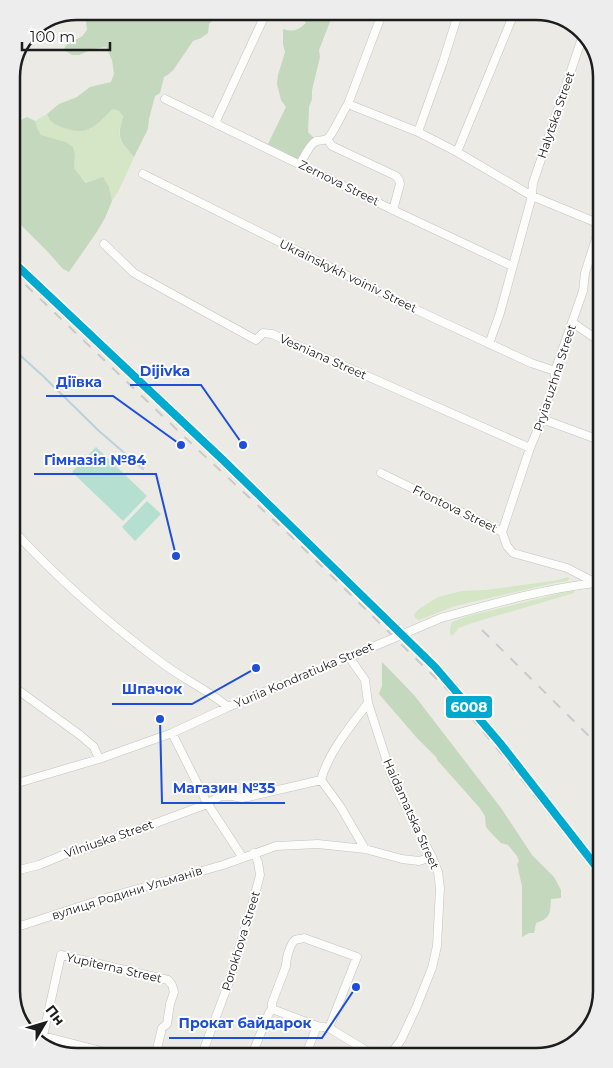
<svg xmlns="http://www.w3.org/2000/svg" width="613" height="1068" viewBox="0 0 613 1068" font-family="Montserrat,sans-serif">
	<rect width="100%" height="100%" fill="#ebeae5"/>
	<path fill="#d4e6c6" d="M113,109L119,111L123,116C116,140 119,139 134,157L118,192L112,201L109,187L87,183L74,168L75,155L66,142L41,135L37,128L35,121L47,114L48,118L90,129Z
		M567,577L570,578L567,581L554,583L455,606L419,620L415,618L414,614L419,609L438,597L462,591L486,590L559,580Z
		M574,590L575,591L574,593L472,623L459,628L452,636L450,633V628L452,622L468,616Z"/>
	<path fill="#c3d8bc" d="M88,11H132L135,16L147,14L149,11H231L215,18L209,24L208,33L201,38L193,41L174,69L169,74L164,77L160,93L155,96L149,119L148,129L134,157C119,139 117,140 123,116L119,111L113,109C93,127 89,137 61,127C54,124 49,121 47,114L59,104L77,97L90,87L111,82L114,74L112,60L106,47L93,49L79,55H72L64,50C68,39 73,42 81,37C83,36 86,31 87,30C86,24 85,17 88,11Z
		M301,11H329L333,14L319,50L320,57L312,90V99L309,107L308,132L315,139L298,160L283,151L268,144L286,107L281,100L277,84L278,75L285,52L283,44V29C294,32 297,31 306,23L303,19Z
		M27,117L35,121L37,128L41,135L66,142L73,147L75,155L74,168L86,183L103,177L109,187L112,201L105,218L96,233L69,272L63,269L47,251L11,215V133L19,121Z
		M382,662L414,695L501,808L532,855L554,877L561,890V898L551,899C550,913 551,918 536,923L534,933H529L522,937V886L517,864L519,861L517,856L508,845L501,843L493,835L486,827L485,816L479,807L438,761L436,757L417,738L379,694L382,686Z"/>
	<path fill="#b5dfd1" d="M96,447L147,496L123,521L72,472Z
		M147,501L161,514L135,541L122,527Z"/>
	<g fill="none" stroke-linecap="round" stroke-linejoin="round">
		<path stroke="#bbd1db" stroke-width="2" d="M11,347L43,376L99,431L143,469"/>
		<g stroke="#c2c2c0" stroke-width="9">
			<path id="minor" d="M165,99L393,210L512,266
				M348,104L418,132L457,152L532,196L595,222
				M215,123L266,13
				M418,132L443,62L459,11
				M327,139L332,146L396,176L399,180L400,184L393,210
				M457,152L515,11
				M300,164C304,157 309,145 316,141C320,140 325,141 328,138C333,134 343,111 348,104L383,11
				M143,174L408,306L531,363L555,371
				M595,222L602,206
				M104,244L134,273L256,340L263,333L272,334L530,448
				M573,323L595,338L602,340
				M489,344L500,313L532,196L533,183L583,35
				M542,419L602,441
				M381,473L502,532L507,546L513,553L567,568L596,583L602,588
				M11,528C57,578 108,623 162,663C183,679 208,690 228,707
				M502,532L530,448L542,419L555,379V371L583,291L585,273L598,232L595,222
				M441,618C492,604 543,589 595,583
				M11,685L80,735L94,747L99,759
				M172,733L207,803L243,858
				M321,780L340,806L365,849
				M11,785L99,759L172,733L228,707L349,657L365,680L368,703L391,774L404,803L432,857L438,872L440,888L437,946L432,968L416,1008L401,1040L390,1055L388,1057
				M11,872L39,865L63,855L91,847L202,806L221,796H232L242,798L248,797L321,780C328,753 351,725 368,703
				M11,929L109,897L223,865L276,846L318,844L365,849L402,859L419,861L432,857
				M272,1009L317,1026L329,1028L377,1057
				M31,1035L43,1036L125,1057
				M43,1036L61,955L168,980L172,985L174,992L170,1004L167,1024L162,1028L155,1057
				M201,1057L229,982L253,902L260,875L258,862L254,853
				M251,1057L269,1013L272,1009V1003L286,966C286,959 290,944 295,940C298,939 301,939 304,938L357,957L329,1028
				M305,1057L317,1026"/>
		</g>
		<use href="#minor" stroke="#fcfcfb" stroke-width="8"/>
		<path stroke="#cacac9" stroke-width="2" stroke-dasharray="10 10" stroke-linecap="butt" d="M11,271L194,446L295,540L451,693L495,746L602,880
			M482,630L602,749"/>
		<g stroke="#c2c2c0" stroke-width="9" stroke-linecap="butt">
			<path id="minor-bridge" d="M349,657L441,618"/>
		</g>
		<use href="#minor-bridge" stroke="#fcfcfb" stroke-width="8"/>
		<g stroke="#fff" stroke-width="11">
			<path id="rail-1" d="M11,260L223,460L435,667L500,743L602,874"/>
		</g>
		<use href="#rail-1" stroke="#00a9ce" stroke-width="8"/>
	</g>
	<g text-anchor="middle" stroke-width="4" stroke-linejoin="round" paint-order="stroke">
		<g font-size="12" fill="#1d1d1d" stroke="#fff">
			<text transform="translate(556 115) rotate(-71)" y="4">Halytska Street</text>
			<text transform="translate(339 183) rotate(26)" y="4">Zernova Street</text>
			<text transform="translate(348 276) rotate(26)" y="4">Ukrainskykh voiniv Street</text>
			<text transform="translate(323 357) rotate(24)" y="4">Vesniana Street</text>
			<text transform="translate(555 378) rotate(-72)" y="4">Pryiaruzhna Street</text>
			<text transform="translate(455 509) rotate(26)" y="4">Frontova Street</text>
			<text transform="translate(304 675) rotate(-23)" y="4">Yuriia Kondratiuka Street</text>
			<text transform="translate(411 814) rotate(66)" y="4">Haidamatska Street</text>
			<text transform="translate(109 839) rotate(-19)" y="4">Vilniuska Street</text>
			<text transform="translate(127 893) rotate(-17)" y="4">вулиця Родини Ульманів</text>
			<text transform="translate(241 941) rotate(-73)" y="4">Porokhova Street</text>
			<text transform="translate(114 968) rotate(13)" y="4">Yupiterna Street</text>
		</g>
	</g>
	<path d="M0 0H613V1068H0ZM77 20H536A57 57 0 0 1 593 77V991A57 57 0 0 1 536 1048H77A57 57 0 0 1 20 991V77A57 57 0 0 1 77 20Z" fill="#ededed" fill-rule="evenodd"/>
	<path fill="none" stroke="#1d1d1d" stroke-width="2.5" d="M77 20H536A57 57 0 0 1 593 77V991A57 57 0 0 1 536 1048H77A57 57 0 0 1 20 991V77A57 57 0 0 1 77 20Z"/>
	<path fill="none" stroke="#1d4ed8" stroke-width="2" d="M243 445L201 385H130M181 445L113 396H46M176 556L156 474H34M256 668L192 704H112M160 719L162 803H285M356 987L322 1038H169"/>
	<g fill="#1d4ed8" stroke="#fff" stroke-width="2">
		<circle cx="243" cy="445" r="5"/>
		<circle cx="181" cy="445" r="5"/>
		<circle cx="176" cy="556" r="5"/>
		<circle cx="256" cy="668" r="5"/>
		<circle cx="160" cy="719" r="5"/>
		<circle cx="356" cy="987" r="5"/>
	</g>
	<g font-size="14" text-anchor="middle" font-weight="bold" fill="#1d4ed8" stroke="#fff" stroke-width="4" stroke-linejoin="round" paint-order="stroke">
		<text x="165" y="376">Dijivka</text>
		<text x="79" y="387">Діївка</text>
		<text x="95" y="465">Гімназія №84</text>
		<text x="152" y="694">Шпачок</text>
		<text x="224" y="793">Магазин №35</text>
		<text x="245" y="1028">Прокат байдарок</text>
	</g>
	<rect stroke="#fff" stroke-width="2" x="445" y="695" width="48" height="24" rx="5" fill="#00a9ce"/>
	<g font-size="14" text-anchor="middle" font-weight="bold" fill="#fff">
		<text x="469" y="712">6008</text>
	</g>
	<g transform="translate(45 1023) rotate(52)" stroke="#ffffff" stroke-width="4" paint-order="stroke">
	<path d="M0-4L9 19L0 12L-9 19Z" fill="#1d1d1d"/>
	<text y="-8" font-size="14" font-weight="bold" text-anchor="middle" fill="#1d1d1d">Пн</text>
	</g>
	<path d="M22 42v8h88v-8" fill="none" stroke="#1d1d1d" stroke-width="2.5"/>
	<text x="30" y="42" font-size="15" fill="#1d1d1d" stroke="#ffffff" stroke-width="4" paint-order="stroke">100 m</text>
</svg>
